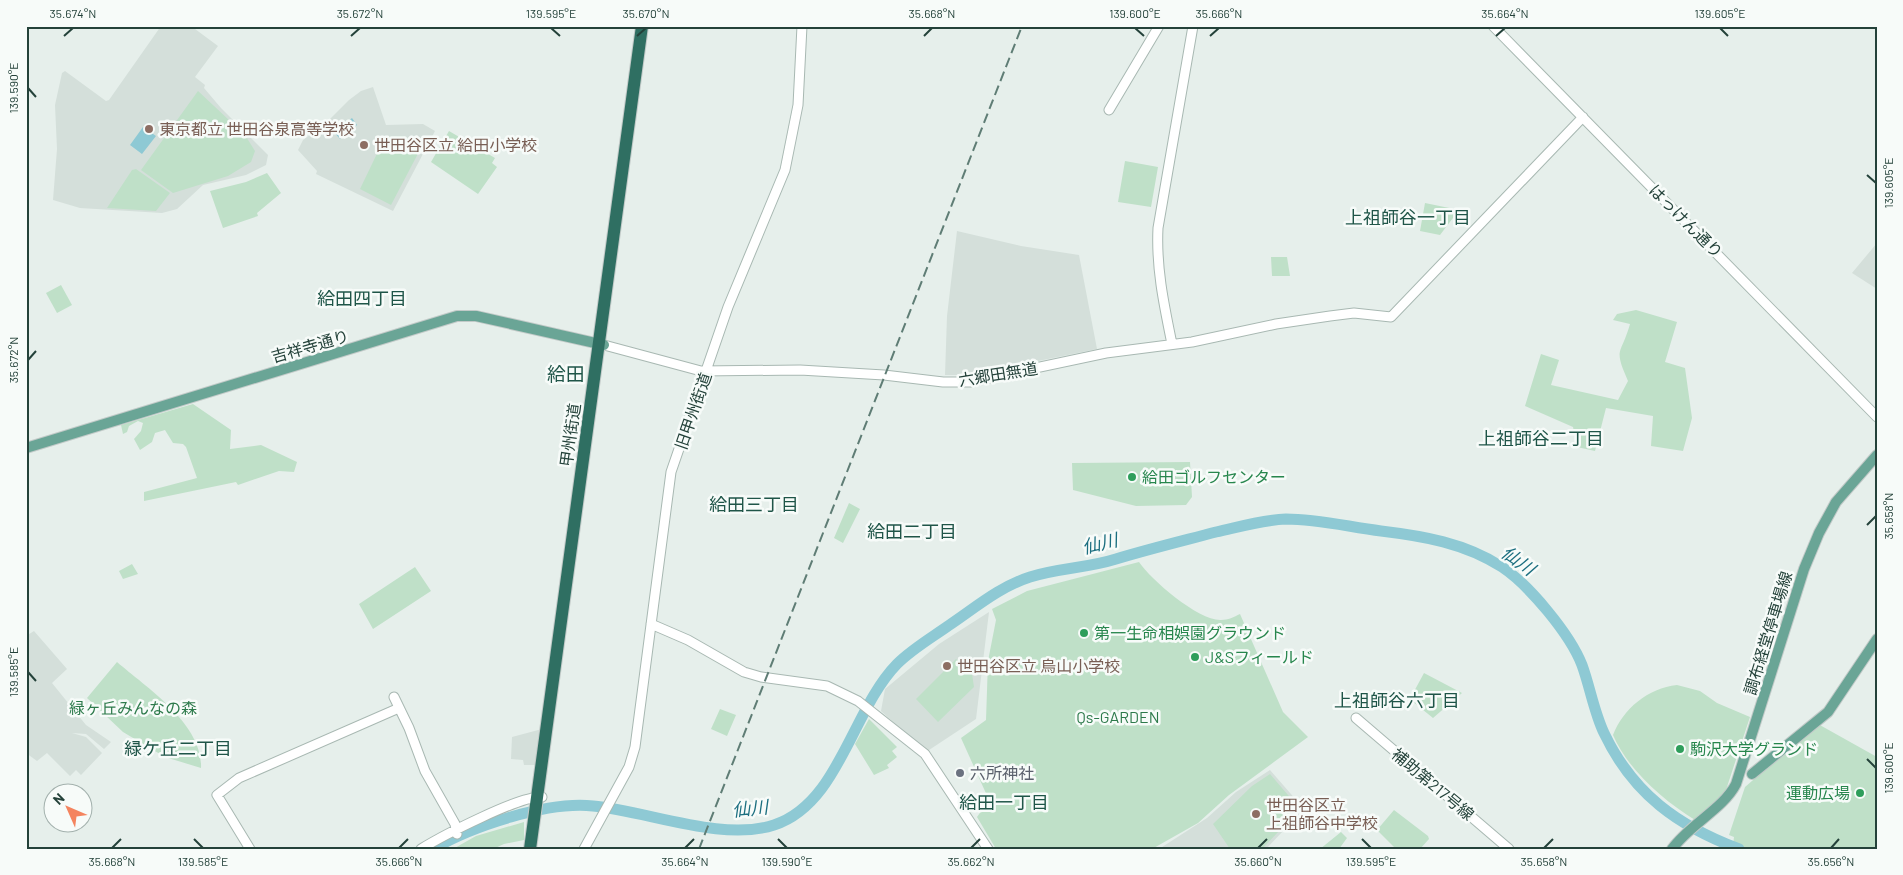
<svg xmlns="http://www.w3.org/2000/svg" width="1903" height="875" viewBox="0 0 1903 875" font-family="Barlow,'Noto Sans JP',sans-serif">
	<rect width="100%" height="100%" fill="#e6efeb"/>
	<path fill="#d4dfda" d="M161,26H191L218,46L195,77L205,85L204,88L221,108L268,155L266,165L246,175L203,185L177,209L162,213L80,208L53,200L57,149L55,105L62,73L65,71L106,101L109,100Z
		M373,87L386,125L423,124L435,131L393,211L316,174L317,171L298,150L303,140L327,122L349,100L361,91Z
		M957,231L1021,246L1079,255L1097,349L969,375H945L947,316Z
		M1877,243V289L1852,273Z
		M989,612L976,719L926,752L881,711L885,689L939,644Z
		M34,631L67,669L52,683L86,725L111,742L104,749L86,734L72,733L86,737L102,753L81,775L76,770L70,776L47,753L37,761L26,753V636Z
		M542,729L536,765H524L523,760L511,759L512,737Z
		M1270,770L1304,809L1266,849H1159L1207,818L1236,792Z"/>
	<path fill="#bfe0c8" d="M198,91L245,135L255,151L251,162L228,176L173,193L141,170Z
		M449,131L495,158L492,163L497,167L478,194L431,162Z
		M403,136L422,146L391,205L360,189L385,137Z
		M1125,161L1158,167L1151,207L1118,202Z
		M136,169L170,193L156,211L107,208L132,170Z
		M267,173L281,193L257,213L258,216L223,228L210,191L246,182Z
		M1425,203L1459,210L1440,235L1420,231Z
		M1271,257H1287L1290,276H1272Z
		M61,285L72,305L57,313L46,293Z
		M1636,310L1677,322L1665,362L1685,368L1692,418L1683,451L1651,446L1653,416L1606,408L1595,451L1577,447L1573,427L1525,406L1541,354L1559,360L1551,385L1618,400L1628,381C1613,347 1621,356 1630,324L1613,320L1617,314Z
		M193,404L231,430L230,449L261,445L297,462L294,472L279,471L238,485L236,482L144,501V492L197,478L186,447L183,444L173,443L165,430L155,433L152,442L140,450L134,439L141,431L143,423L138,421L129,426L127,432L123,434L121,425Z
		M1190,462L1192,497L1186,505L1136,506L1073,490L1072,463Z
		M849,503L860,509L843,543L834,538Z
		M1139,562C1151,580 1199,621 1221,620C1228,620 1234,617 1240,614L1283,712L1308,737L1229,795L1198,823L1152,849H996L977,817L989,800L961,738L986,720L988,661L996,620L992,609L1027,591Z
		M132,564L138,574L123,579L119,571Z
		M415,567L431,591L373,629L359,604Z
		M956,659L972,674L974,687L938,722L916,699Z
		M117,662C147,688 203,724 201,768L165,757L123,732L87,698Z
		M1424,673L1462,693L1433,718L1412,701L1411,697Z
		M1677,685L1700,691L1717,703L1750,717L1725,793L1695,820C1663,800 1628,770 1613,735C1623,709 1648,688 1677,685Z
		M720,709L736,715L727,736L711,729Z
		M869,719L897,747L892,751L897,757L887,765L889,768L874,775L855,744Z
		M1818,724L1877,757V849H1747L1733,845L1734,837L1729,835L1745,787Z
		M1270,774L1300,809L1262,849H1230L1213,824L1252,786Z
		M1394,810L1428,836L1429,839L1420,849H1396L1377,830Z
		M524,822V840L504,844L493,849H453L476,836Z
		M1341,832L1347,838L1339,849H1320Z"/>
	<path fill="#8ec9d4" d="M352,118L357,125L340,139L334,132Z
		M143,127L156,136L142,154L130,145Z"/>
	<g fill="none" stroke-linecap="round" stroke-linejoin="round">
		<path stroke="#8ec9d4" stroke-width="11" d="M433,849C472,826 548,801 593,806C647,811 722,842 774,825C839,804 852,710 897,664C912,649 931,638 948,626C975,608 999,587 1030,577C1058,568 1088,568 1116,559C1149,549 1182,541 1216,532C1239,527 1262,520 1286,519C1318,519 1349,527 1381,531C1423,536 1465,543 1502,567C1529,585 1570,634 1582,665C1590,687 1594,712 1604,733C1633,794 1678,826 1739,849"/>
		<g stroke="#a8b8b2" stroke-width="11">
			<path id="minor" d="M1493,26L1877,417
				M1109,110L1159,26
				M1172,344C1164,305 1156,268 1158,228L1193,26
				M604,345L701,371L800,370L884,375L943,382H970L1106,353L1192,342L1276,324L1330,316L1354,313L1391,317L1583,117
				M651,624L688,640L744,672L761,677L827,686L858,701L925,754L988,849
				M394,697L409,728L425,771L455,824L457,834
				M1356,718L1509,849
				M250,849L217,795L239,778L399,708
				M421,849C442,836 521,795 542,797
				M584,849L629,767L635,747L671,472L728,307L785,170L798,105L802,26"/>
		</g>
		<g stroke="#c2cac8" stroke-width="12">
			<path id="major" d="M26,448L457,316H476L604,345
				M1752,774L1828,712L1877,639
				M1672,849C1690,824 1723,809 1736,784L1804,569L1819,533L1836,502L1877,455"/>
		</g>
		<g stroke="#c2cac8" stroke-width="14">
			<path id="highway" d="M530,849L642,26"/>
		</g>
		<use href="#minor" stroke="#fff" stroke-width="9"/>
		<use href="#major" stroke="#6aa596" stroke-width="10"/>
		<use href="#highway" stroke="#2f6f62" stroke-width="12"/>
		<path stroke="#5f7d75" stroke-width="2" stroke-dasharray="10 5" stroke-linecap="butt" d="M699,849L1022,26"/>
	</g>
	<path fill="none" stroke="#24423a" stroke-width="2" d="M551,28L560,36M1135,28L1144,36M1720,28L1728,36M64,36L73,28M351,36L360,28M637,36L646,28M924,36L932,28M1210,36L1219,28M1496,36L1505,28M28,88L36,97M1867,175L1876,183M28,360L36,351M1867,525L1876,516M28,672L36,681M1867,759L1876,768M194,839L203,848M778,839L787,848M1362,839L1371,848M112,848L121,839M399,848L408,839M685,848L694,839M971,848L980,839M1258,848L1267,839M1544,848L1553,839M1831,848L1839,839"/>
	<g fill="#8d6e63" stroke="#f7fbf9" stroke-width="2">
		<circle cx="149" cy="129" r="5"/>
		<circle cx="364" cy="145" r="5"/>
		<circle cx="947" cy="666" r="5"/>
		<circle cx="1256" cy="814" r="5"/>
	</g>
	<g fill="#2e9e5b" stroke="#f7fbf9" stroke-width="2">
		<circle cx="1132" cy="477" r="5"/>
		<circle cx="1084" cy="633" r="5"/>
		<circle cx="1195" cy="657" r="5"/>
		<circle cx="1680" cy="749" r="5"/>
		<circle cx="1860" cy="793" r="5"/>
	</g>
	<circle fill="#6b7280" stroke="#f7fbf9" stroke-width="2" cx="960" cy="773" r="5"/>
	<g text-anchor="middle" stroke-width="5" stroke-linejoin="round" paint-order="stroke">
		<g font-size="16" fill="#785e54" stroke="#f7fbf9" text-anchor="start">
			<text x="159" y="135">東京都立 世田谷泉高等学校</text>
			<text x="374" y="151">世田谷区立 給田小学校</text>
			<text x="957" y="672">世田谷区立 烏山小学校</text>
			<text x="1266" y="811">世田谷区立<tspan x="1266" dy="18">上祖師谷中学校</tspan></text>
		</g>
		<g font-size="16" fill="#24423a" stroke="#f7fbf9">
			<text transform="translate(1686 221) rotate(45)" y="6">はっけん通り</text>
			<text transform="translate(310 346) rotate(-16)" y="6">吉祥寺通り</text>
			<text transform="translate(998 374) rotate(-9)" y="6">六郷田無道</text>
			<text transform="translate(693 411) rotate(-71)" y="6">旧甲州街道</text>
			<text transform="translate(570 435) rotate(-82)" y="6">甲州街道</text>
			<text transform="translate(1768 633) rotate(-73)" y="6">調布経堂停車場線</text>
			<text transform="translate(1433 784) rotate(40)" y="6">補助第217号線</text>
		</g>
		<g font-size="16" fill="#27864d" stroke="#f7fbf9" text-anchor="start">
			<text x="1142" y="483">給田ゴルフセンター</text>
			<text x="1094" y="639">第一生命相娯園グラウンド</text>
			<text x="1205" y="663">J&amp;Sフィールド</text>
			<text x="1690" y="755">駒沢大学グランド</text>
			<text x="1850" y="799" text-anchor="end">運動広場</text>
		</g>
		<g font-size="16" fill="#2d7a4b" stroke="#f7fbf9">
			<text x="133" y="714">緑ヶ丘みんなの森</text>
			<text x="1118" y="723">Qs-GARDEN</text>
		</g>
		<g font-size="16" fill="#5b616d" stroke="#f7fbf9" text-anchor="start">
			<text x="970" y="779">六所神社</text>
		</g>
		<g font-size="18" fill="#1f5548" stroke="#f7fbf9">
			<text x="1408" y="224">上祖師谷一丁目</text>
			<text x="362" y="305">給田四丁目</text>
			<text x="1541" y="445">上祖師谷二丁目</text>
			<text x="754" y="511">給田三丁目</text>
			<text x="912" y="538">給田二丁目</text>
			<text x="1397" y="707">上祖師谷六丁目</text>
			<text x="178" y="755">緑ケ丘二丁目</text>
			<text x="1004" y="809">給田一丁目</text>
		</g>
		<g font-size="18" font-style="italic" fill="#1c6f80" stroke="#f7fbf9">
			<text transform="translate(1100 544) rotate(-13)" y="6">仙川</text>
			<text transform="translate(1518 561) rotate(35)" y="6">仙川</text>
			<text transform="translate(750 809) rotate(-6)" y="6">仙川</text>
		</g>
		<g font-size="19" fill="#1f5548" stroke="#f7fbf9">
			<text x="566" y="381">給田</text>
		</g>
	</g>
	<rect width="1903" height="875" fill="none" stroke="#f7fbf9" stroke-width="55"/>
	<g transform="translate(68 808) rotate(315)"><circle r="24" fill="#f7fbf9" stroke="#a3b1ad"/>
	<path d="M0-4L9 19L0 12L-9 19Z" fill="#f4845f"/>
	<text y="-8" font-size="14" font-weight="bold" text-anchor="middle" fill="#24423a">N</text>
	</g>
	<rect x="28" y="28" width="1848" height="820" fill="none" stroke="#24423a" stroke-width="2"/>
	<g font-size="12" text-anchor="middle" fill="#24423a">
		<text x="73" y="18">35.674°N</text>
		<text x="360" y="18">35.672°N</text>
		<text x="551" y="18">139.595°E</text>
		<text x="646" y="18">35.670°N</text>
		<text x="932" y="18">35.668°N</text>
		<text x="1135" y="18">139.600°E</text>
		<text x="1219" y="18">35.666°N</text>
		<text x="1505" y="18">35.664°N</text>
		<text x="1720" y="18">139.605°E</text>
		<text transform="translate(14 88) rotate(-90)" y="4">139.590°E</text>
		<text transform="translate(1889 183) rotate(-90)" y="4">139.605°E</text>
		<text transform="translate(14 360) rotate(-90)" y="4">35.672°N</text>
		<text transform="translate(1889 516) rotate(-90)" y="4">35.658°N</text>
		<text transform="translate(14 672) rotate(-90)" y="4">139.585°E</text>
		<text transform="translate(1889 768) rotate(-90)" y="4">139.600°E</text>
		<text x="112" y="866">35.668°N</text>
		<text x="203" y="866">139.585°E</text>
		<text x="399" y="866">35.666°N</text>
		<text x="685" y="866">35.664°N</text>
		<text x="787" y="866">139.590°E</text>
		<text x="971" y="866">35.662°N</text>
		<text x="1258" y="866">35.660°N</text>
		<text x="1371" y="866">139.595°E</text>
		<text x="1544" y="866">35.658°N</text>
		<text x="1831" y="866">35.656°N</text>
	</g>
</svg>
